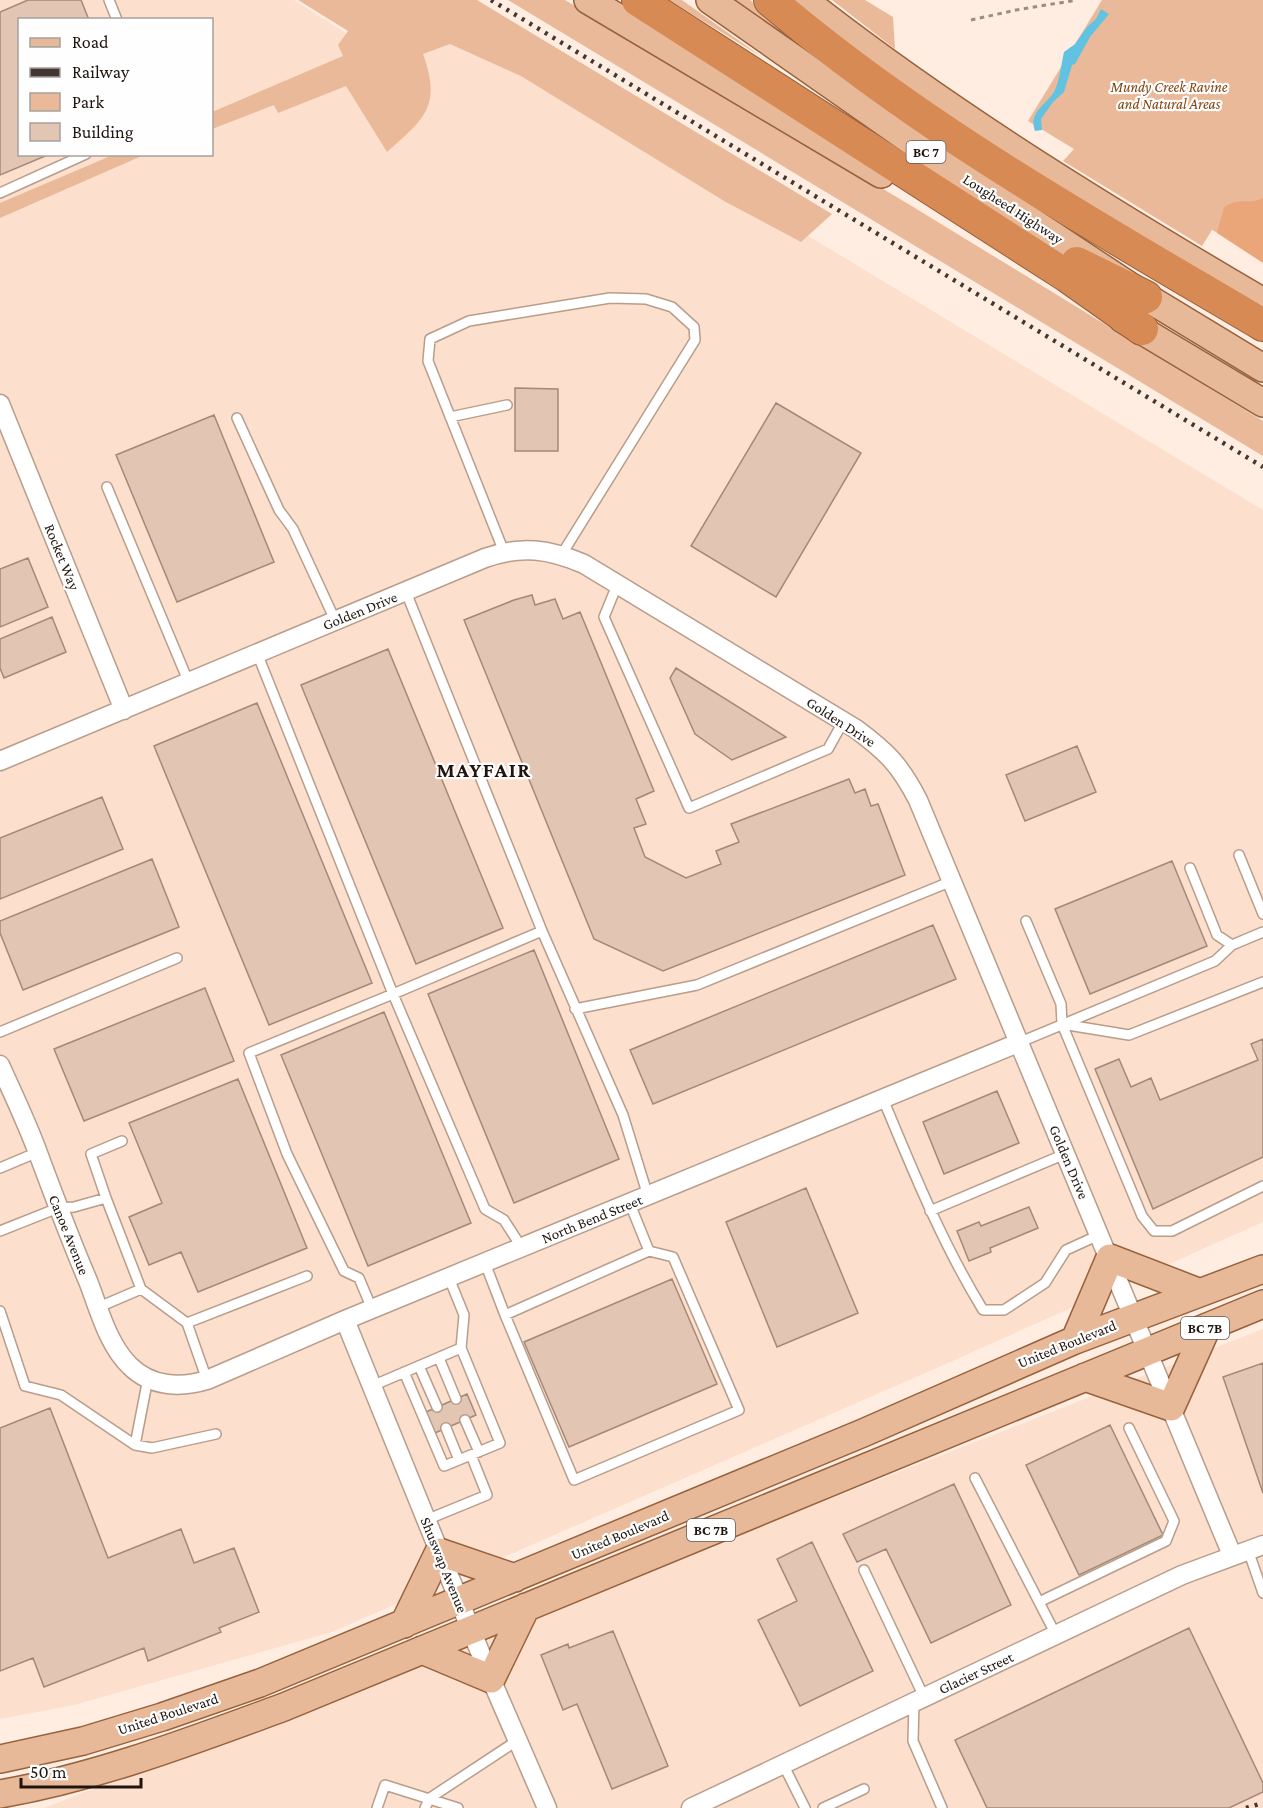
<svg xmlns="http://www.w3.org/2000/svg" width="1263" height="1808" viewBox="0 0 1263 1808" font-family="'Crimson Pro',serif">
	<rect width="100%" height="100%" fill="#ffede1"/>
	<path fill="#fcdfcc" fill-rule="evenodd" d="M0,0H294L382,56L463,28L1263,510V1222L939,1367L332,1632L74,1705L0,1719ZM20,20H212V154H20Z
		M1263,1329V1808H44L341,1691Z"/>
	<path fill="#eab999" d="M298,0H477L832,214L801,242L724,201L521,76L450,44L423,54C442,107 424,119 387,152L346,86L278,113L274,105L212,129V112L343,56L338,45L348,31Z
		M508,0H565L910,205L1263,421V456Z
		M669,0H682L762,57Z
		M730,0H750L853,85Z
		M832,0H865L893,17L895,49Z
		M1102,0H1263V257L1212,230L1202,246L1063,161L1074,149L1028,121Z
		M113,155H144L0,218V203Z"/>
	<path fill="#eaa578" d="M1263,198V263L1217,233L1224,207C1243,196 1246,206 1263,198Z"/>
	<path fill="#61c2e2" d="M1101,9L1109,14L1090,37L1075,64L1072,65L1064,92L1053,102L1041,119L1042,130L1035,131C1028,111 1047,105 1055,90C1060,79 1061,65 1064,52L1075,44L1087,27L1096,19Z"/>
	<path fill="#e2c5b3" stroke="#a48978" stroke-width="1.5" d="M28,0H81L89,20H20V154H50L0,175V12Z
		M515,388L558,389V451H515Z
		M776,403L861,453L776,597L691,546Z
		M214,415L274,562L177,602L116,455Z
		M28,558L48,607L0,627V569Z
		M532,595L535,605L555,599L563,619L580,612L654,791L636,799L646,824L634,828L645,857L686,878L721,864L716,851L739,842L731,824L849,779L855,793L865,789L871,806L878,804L905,875L663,971L594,939L464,620L514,600Z
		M52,617L66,652L4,678L0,668V639Z
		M388,649L503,928L416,964L301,685Z
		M676,668L786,737L732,760L695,734L670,678Z
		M257,703L372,983L269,1025L154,746Z
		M1077,746L1096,792L1025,821L1006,775Z
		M102,797L123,849L0,899V838Z
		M152,859L179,927L23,990L0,933V921Z
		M1172,861L1207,946L1090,994L1055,909Z
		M933,925L956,979L653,1104L630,1050Z
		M534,950L619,1159L514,1203L428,994Z
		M205,988L234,1061L84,1121L54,1049Z
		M384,1012L471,1223L368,1266L281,1055Z
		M1263,1039V1157L1153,1209L1095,1069L1119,1059L1131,1087L1151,1078L1160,1100L1258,1060L1251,1044Z
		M238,1079L307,1248L198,1292L181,1252L149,1265L129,1217L162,1203L129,1123Z
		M997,1091L1019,1143L944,1174L923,1122Z
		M806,1188L858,1313L777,1347L726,1222Z
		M1029,1207L1038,1228L990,1248L991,1252L969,1261L957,1231L979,1222L981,1226Z
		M672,1279L717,1384L569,1447L524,1342Z
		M1263,1363V1493L1223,1377Z
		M467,1394L476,1415L435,1433L426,1412Z
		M50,1408L108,1558L181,1529L194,1563L234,1548L259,1612L219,1628L221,1632L148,1661L144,1648L44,1687L33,1658L0,1671V1428Z
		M1110,1425L1163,1535L1079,1575L1026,1465Z
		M954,1484L1011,1605L931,1643L886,1549L857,1562L843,1534Z
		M812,1542L873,1671L800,1706L758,1620L797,1601L777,1559Z
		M1189,1628L1263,1783V1792L1229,1808H987L955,1740Z
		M613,1631L668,1766L612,1789L577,1704L563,1710L541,1655L568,1644L569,1648Z"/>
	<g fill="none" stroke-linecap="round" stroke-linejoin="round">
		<g stroke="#b89d8b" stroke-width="12">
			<path id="lane" d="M109,0L117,20
				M0,193L86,154
				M450,417L507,405
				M237,418L279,510L293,529L335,620
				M107,487L189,683
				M504,552L428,361L430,339L469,321L610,298L646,299L672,307L694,327L695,340L562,554
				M617,585L604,617L689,808L828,749L843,722
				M406,592L542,931
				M257,653L393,994L249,1053L287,1154L344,1271L359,1278L372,1309
				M1239,855L1263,914
				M1190,868L1217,935L1232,945
				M1026,921L1061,1004L1062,1024L1142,1216L1154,1231H1172L1263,1186
				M575,1009L697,985L952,881
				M1062,1024L1129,1035L1263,982
				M0,1032L177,958
				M1018,1043L1215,961L1232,945L1263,932
				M883,1099C913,1171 942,1243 983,1310H1004L1045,1283L1066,1250L1099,1235
				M0,1168L38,1152
				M106,1198L141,1289L187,1323L307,1276
				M930,1211L1065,1154
				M0,1231L58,1208L74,1207L106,1198L91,1154L122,1141
				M522,1248L504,1220L485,1209L393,994L542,931L623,1115L648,1196
				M485,1263L505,1315L649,1251L630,1204
				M99,1307L141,1289
				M0,1311L25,1386L61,1395L135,1445
				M505,1315L574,1480L739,1410L673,1257L649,1251
				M187,1323L207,1380
				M439,1358L456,1399
				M419,1366L437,1407
				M404,1372L444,1466L500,1443L461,1348
				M148,1378L135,1445L152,1448L216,1434
				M372,1386L461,1348L464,1315L449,1278
				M465,1420L479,1452
				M446,1428L459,1460
				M975,1478L1056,1635
				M426,1520L487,1495L471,1455
				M1248,1550L1263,1593
				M864,1570L924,1697
				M1039,1602L1166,1541L1174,1521L1129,1428
				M914,1702L913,1741L942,1808
				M783,1764L805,1808
				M377,1808L385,1785L458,1808
				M425,1808L430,1798L518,1740
				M823,1808L864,1789"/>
		</g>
		<g stroke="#b89d8b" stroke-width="21">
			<path id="street" d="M0,404L124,710
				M0,761L485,558C522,545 549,549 584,564L856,729C887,752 900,765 918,800L1232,1555
				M0,1065C13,1094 27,1123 38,1153C54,1196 70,1239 88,1281C99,1309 108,1345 130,1366C151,1387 181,1388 207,1380L345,1320L1018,1043
				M345,1320L491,1679L547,1808
				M691,1808L1182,1575L1263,1545"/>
		</g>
		<g stroke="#97613c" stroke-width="30">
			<path id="primary" d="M588,0L881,174
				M710,0L940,161L1146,297L1263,368
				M804,0C948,113 1105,209 1263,302
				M1123,319L1263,403
				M1075,1340L1110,1258L1198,1292
				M1085,1377L1171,1407L1207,1327
				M404,1624L439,1552L515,1578
				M422,1650L491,1679L526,1607
				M0,1759L83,1741L162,1717L260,1683L863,1433L1075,1340L1263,1269
				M0,1794C98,1777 191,1741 284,1707L1263,1304"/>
		</g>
		<g stroke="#97613c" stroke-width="34">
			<path id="highway" d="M638,0L1067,276L1142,329
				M770,0C920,128 1094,225 1263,325
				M1077,263L1146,297"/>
		</g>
		<path stroke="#9c8d84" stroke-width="3" stroke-dasharray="4.5 4.5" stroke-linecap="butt" d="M971,20L1016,10L1077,0"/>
		<use href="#lane" stroke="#fff" stroke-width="9"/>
		<use href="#street" stroke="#fff" stroke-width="18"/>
		<use href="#primary" stroke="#e8b998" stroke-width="27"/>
		<use href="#highway" stroke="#d88a54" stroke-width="32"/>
		<path stroke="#433831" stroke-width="4.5" stroke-dasharray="3 6" stroke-linecap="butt" d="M491,0L1263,467
			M1246,1808L1263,1803"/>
	</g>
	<g text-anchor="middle" stroke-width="4.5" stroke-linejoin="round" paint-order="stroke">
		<g fill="#fefefe" stroke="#625b57" stroke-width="1.5">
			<rect x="906.5" y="141" width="39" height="22" rx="4.5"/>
			<rect x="1181" y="1317" width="48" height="22" rx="4.5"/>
			<rect x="687" y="1519" width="48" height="22" rx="4.5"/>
		</g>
		<g font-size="14" font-weight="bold" fill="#1f150f">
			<text x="926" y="157">BC 7</text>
			<text x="1205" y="1333">BC 7B</text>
			<text x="711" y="1535">BC 7B</text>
		</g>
		<g font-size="15" font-style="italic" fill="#82440f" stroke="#fefefe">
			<text x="1169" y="92">Mundy Creek Ravine<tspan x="1169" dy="17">and Natural Areas</tspan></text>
		</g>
		<g font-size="15" fill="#1f150f" stroke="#fefefe">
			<text transform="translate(1013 209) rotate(33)" y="5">Lougheed Highway</text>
			<text transform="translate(62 557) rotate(68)" y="5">Rocket Way</text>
			<text transform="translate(360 611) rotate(-22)" y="5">Golden Drive</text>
			<text transform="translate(841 722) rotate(33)" y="5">Golden Drive</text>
			<text transform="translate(1069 1162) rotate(67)" y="5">Golden Drive</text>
			<text transform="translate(592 1219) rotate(-22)" y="5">North Bend Street</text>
			<text transform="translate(69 1235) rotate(68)" y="5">Canoe Avenue</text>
			<text transform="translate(1067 1344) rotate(-22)" y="5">United Boulevard</text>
			<text transform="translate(620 1535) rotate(-23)" y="5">United Boulevard</text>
			<text transform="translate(444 1565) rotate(68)" y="5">Shuswap Avenue</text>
			<text transform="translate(976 1673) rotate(-25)" y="5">Glacier Street</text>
			<text transform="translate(168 1714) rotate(-18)" y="5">United Boulevard</text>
		</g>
		<g font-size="21" font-weight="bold" letter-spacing="1.5" fill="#1f150f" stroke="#fefefe">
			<text x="484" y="777">MAYFAIR</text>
		</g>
	</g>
	<rect x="18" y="18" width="195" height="138" fill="#fefefe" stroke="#a5a19e" stroke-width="1.5"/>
	<rect x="30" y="38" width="30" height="9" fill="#e8b998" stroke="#a5a19e" stroke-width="1.5"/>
	<text x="72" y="48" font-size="18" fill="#1f150f">Road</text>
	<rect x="30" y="68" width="30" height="9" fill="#433831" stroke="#a5a19e" stroke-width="1.5"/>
	<text x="72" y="78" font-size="18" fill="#1f150f">Railway</text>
	<rect x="30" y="93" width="30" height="18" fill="#eab999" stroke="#a5a19e" stroke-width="1.5"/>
	<text x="72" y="108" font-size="18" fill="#1f150f">Park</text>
	<rect x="30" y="123" width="30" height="18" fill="#e2c5b3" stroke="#a5a19e" stroke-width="1.5"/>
	<text x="72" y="138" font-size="18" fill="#1f150f">Building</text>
	<path d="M21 1778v9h120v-9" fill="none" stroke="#1f150f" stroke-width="3"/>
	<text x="30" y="1778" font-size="18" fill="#1f150f" stroke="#fefefe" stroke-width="4.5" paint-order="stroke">50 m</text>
</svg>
